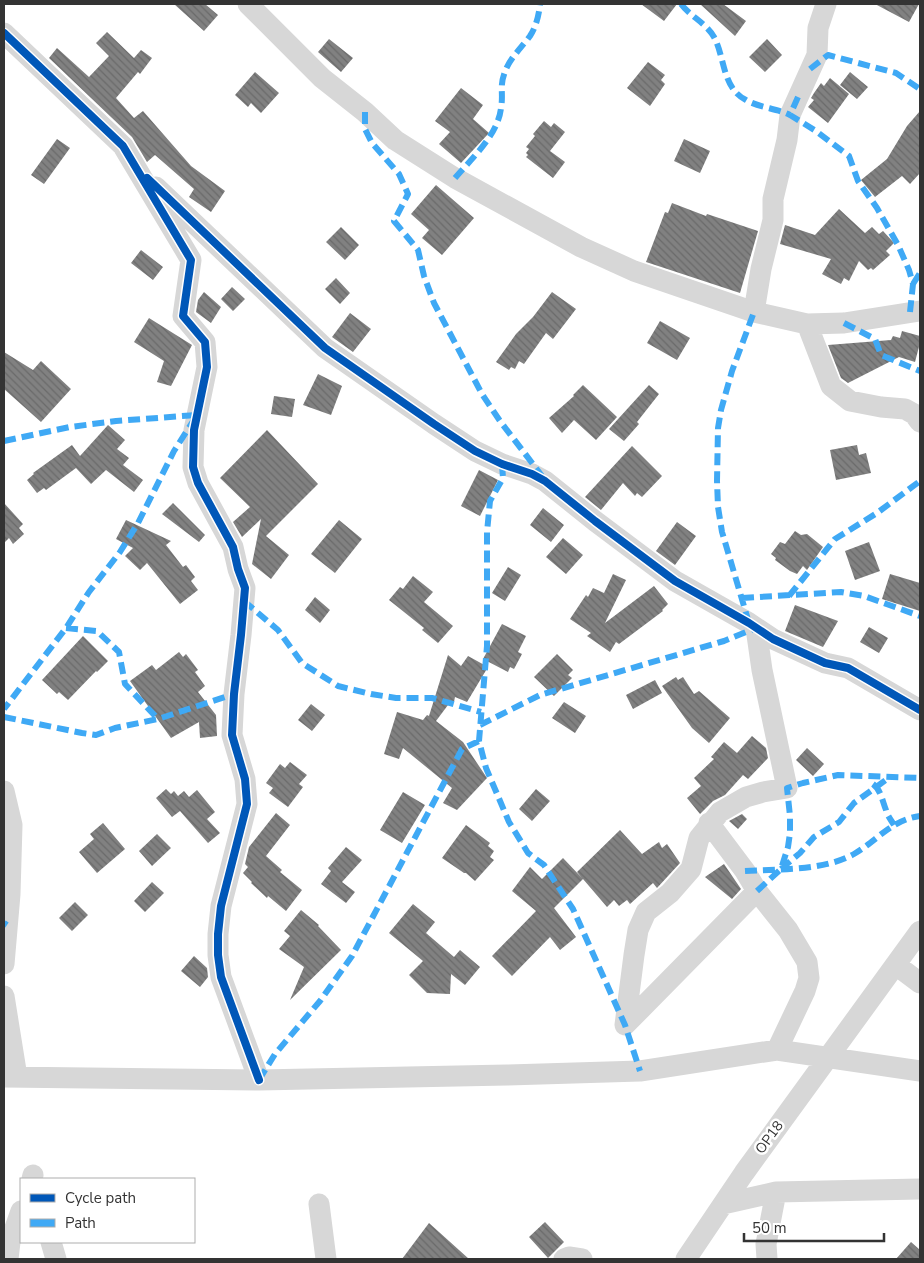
<svg xmlns="http://www.w3.org/2000/svg" width="924" height="1263" viewBox="0 0 924 1263" font-family="'Nunito Sans',sans-serif">
	<defs>
		<pattern id="building-back-hatch" width="6" height="6" patternUnits="userSpaceOnUse" patternTransform="scale(1.25)"><rect width="6" height="6" fill="#818181"/><path d="M-1 5l2 2M0 0l6 6M5-1l2 2" fill="none" stroke="#6a6a6a"/></pattern>
	</defs>
	<rect width="100%" height="100%" fill="#fff"/>
	<path fill="url(#building-back-hatch)" d="M174,4H205L218,15L204,31Z
		M641,4H677L664,21Z
		M700,4H723L746,21L735,36Z
		M875,4H919L909,22Z
		M107,32L134,58L141,50L152,58L140,74L138,72L116,98L134,118L143,111L191,166L225,191L211,212L189,197L194,189L155,155L147,162L132,137L49,58L57,48L89,77L109,56L96,43Z
		M329,39L353,58L341,72L318,52Z
		M767,39L782,55L765,72L749,57Z
		M648,62L665,75L661,80L665,84L650,106L627,88Z
		M255,72L279,93L261,113L251,103L248,107L235,95Z
		M850,72L868,87L857,99L840,85Z
		M830,78L849,94L828,123L808,107L814,100L811,98L814,93L821,83L824,86Z
		M461,88L483,105L473,119L489,133L461,163L439,144L450,132L435,121Z
		M920,111V173L910,184L902,176L875,197L861,180L887,159L907,126Z
		M544,121L551,127L554,123L565,132L550,151L565,162L553,178L526,157L528,155L526,153L529,149L526,147L535,136L533,134Z
		M57,139L70,148L44,184L31,175Z
		M684,139L710,151L700,173L674,161Z
		M436,185L474,218L442,255L422,238L429,230L411,214Z
		M672,203L706,216L707,214L758,231L740,293L646,262L665,212L668,213Z
		M839,209L865,233L872,227L879,234L883,231L894,243L886,251L890,255L873,270L871,268L868,270L859,261L849,281L844,278L841,284L822,274L831,259L780,244L785,225L815,235Z
		M341,227L359,245L345,260L326,242Z
		M141,250L163,267L153,280L131,263Z
		M336,278L350,293L340,304L325,289Z
		M232,287L245,299L233,311L221,299Z
		M204,292L221,307L211,323L196,312L198,300Z
		M552,292L576,309L553,339L546,333L524,364L519,361L515,369L511,367L509,370L496,362L516,334L533,317Z
		M350,313L371,329L353,352L332,337Z
		M149,318L192,345L171,386L157,382L164,361L134,342Z
		M660,321L690,338L677,360L647,343Z
		M902,331L920,336V343L915,362L899,357L848,383L841,378L828,345L891,340L893,336L900,338Z
		M4,352L33,370L41,361L71,389L41,422L4,389Z
		M318,374L342,386L331,415L303,405Z
		M583,385L617,417L596,440L574,420L562,433L549,418L574,396L573,395Z
		M649,385L659,394L637,422L639,424L624,441L609,429Z
		M274,396L295,399L292,417L271,414Z
		M108,425L125,440L117,449L129,458L123,465L143,480L134,492L106,470L91,484L76,468L46,490L44,488L37,493L27,480L34,474L33,473L72,445L80,456Z
		M267,430L318,484L266,536L289,555L271,579L252,564L261,519L242,537L233,522L250,507L220,478Z
		M857,445L859,455L866,453L871,473L836,480L830,450Z
		M632,446L662,476L642,497L637,493L635,496L623,483L601,510L585,497Z
		M479,470L498,480L480,516L461,506Z
		M4,503L23,524L19,528L24,534L13,544L9,538L4,543Z
		M173,503L205,535L199,542L162,514Z
		M543,508L564,525L551,542L530,525Z
		M126,520L171,541L166,545L183,567L186,565L195,577L191,581L198,590L180,604L147,563L140,570L125,556L133,548L116,539Z
		M339,520L362,539L335,573L311,554Z
		M677,522L696,536L675,565L656,551Z
		M795,531L801,535L807,534L823,547L807,570L803,566L797,574L790,571L775,560L776,558L771,554L780,542L785,544Z
		M563,538L583,555L566,574L546,557Z
		M869,542L880,571L855,580L845,551Z
		M508,567L521,575L505,601L492,593Z
		M613,574L626,580L605,623L654,586L668,604L662,610L663,611L619,644L616,642L610,652L587,636L591,633L570,619L586,595L588,597L593,588L604,593Z
		M890,574L920,583V611L882,599Z
		M413,576L433,592L424,602L453,626L438,643L422,630L424,628L389,600L400,587L403,589Z
		M315,597L330,610L320,623L305,610Z
		M795,605L838,621L823,647L785,631Z
		M502,624L526,636L518,652L522,654L514,669L510,667L508,672L483,659Z
		M869,627L888,638L879,653L860,642Z
		M83,636L108,661L97,672L96,671L68,700L59,692L57,694L42,680Z
		M179,652L183,657L186,654L198,670L195,672L205,686L198,692L216,715L217,736L200,738L199,722L171,738L130,681L152,665L156,670Z
		M557,654L573,670L568,675L572,678L554,696L534,677Z
		M448,655L461,666L468,656L488,667L467,702L455,697L454,702L451,701L436,721L463,742L487,778L457,810L443,803L452,788L403,748L399,759L384,754L397,712L423,720L427,715L429,716Z
		M676,677L678,680L683,677L694,694L699,691L730,718L709,743L692,728L662,686Z
		M655,680L662,693L633,709L626,695Z
		M564,702L586,716L575,733L552,718Z
		M311,704L325,715L312,731L298,720Z
		M752,736L766,748L768,758L748,779L743,775L725,795L713,801L700,814L687,798L701,786L694,778L714,759L711,757L724,742L737,753Z
		M807,748L824,764L813,776L796,760Z
		M290,762L307,775L299,784L303,787L288,807L269,793L273,788L266,783L280,764L285,768Z
		M166,789L171,794L174,791L178,796L184,791L189,797L197,790L215,812L207,819L220,833L208,843L180,811L172,817L156,798Z
		M536,789L550,801L532,821L519,809Z
		M403,792L425,805L402,843L380,830Z
		M276,813L290,825L266,856L282,870L280,872L302,890L286,911L268,896L267,898L251,883L252,882L243,873L248,867L245,864L249,847Z
		M742,814L747,819L738,829L729,821Z
		M103,823L125,849L97,873L79,852L94,839L90,834Z
		M466,825L490,843L488,846L494,851L490,857L494,860L475,881L466,873H464L442,858Z
		M620,830L642,854L659,842L662,848L667,844L680,863L657,888L653,883L630,904L627,900L619,906L614,900L607,907L583,879L554,908L576,937L560,950L550,937L512,976L492,956L536,911L512,891L530,867L542,879L563,858L582,878L577,872Z
		M157,834L171,848L152,866L139,851Z
		M346,847L362,860L342,882L355,892L346,903L321,884L331,871L328,868Z
		M724,864L741,889L732,899L705,877Z
		M152,882L164,893L145,912L134,901Z
		M75,902L88,915L72,931L59,918Z
		M413,904L435,922L426,933L454,957L460,950L480,967L465,985L451,974L450,994L427,993L409,975L423,961L389,933Z
		M301,910L319,925L318,926L341,950L290,1000L304,967L279,949L290,936L284,931Z
		M194,956L207,968L208,977L200,987L181,971Z
		M545,1222L564,1242L548,1258L529,1237Z
		M429,1223L469,1259H402Z
		M911,1242L920,1250V1259H896Z"/>
	<g fill="none" stroke-linecap="round" stroke-linejoin="round">
		<path stroke="#d7d7d7" stroke-width="21" d="M248,4L322,78L365,112L395,140L455,178L581,247L634,271L754,312L807,324L844,323L920,311
			M4,33L123,146L191,260L183,316L205,342L207,367L194,430L193,467L198,483L233,547L238,569L245,588L241,635L234,694L232,735L245,779L247,804L221,906L218,934V955L221,977L259,1080
			M156,187L325,348L434,424L475,451L502,464L532,474L545,481L595,521L675,581L749,623L773,639L825,663L848,668L920,710
			M754,312L761,269L773,220V199L787,140L790,115L817,55L818,28L826,4
			M807,324L831,386L850,401L881,407L905,409L914,414L920,422
			M4,791L12,825L10,894L4,964
			M709,823L745,871L757,891L788,930L807,962L809,978L805,991L777,1050
			M896,965L920,983
			M4,996L17,1077
			M625,1025L634,955L638,930L646,912L670,893L691,869L699,838L720,812L746,797L763,792L787,788L762,670L756,628
			M625,1025L757,891
			M4,1077L259,1080L507,1075L640,1071L777,1050L920,1071
			M32,1179L33,1175
			M319,1204L326,1259
			M723,1204L776,1192L920,1189
			M51,1242L56,1259
			M8,1259L10,1242L21,1211
			M564,1259L569,1257L582,1259
			M686,1259L744,1173L920,931
			M767,1259L766,1244L776,1192"/>
		<path stroke="#3fa9f5" stroke-width="6" stroke-dasharray="12 6" stroke-linecap="butt" d="M681,4C690,16 706,23 714,37C725,57 722,88 746,100C760,108 776,108 790,115
			M810,69L828,55L896,73L920,89
			M798,97L790,115L816,131L849,156L858,181L877,208L898,245L909,270L913,284L910,312
			M365,112V129L372,143L399,174L408,194L394,221L418,250L424,276L434,303L482,394L500,421L542,476
			M455,178C472,158 498,135 501,108C504,91 498,86 507,67C513,55 522,47 530,36C536,27 539,15 540,4
			M913,284L920,273
			M844,323L875,339L881,355L920,371
			M4,441L70,427L116,421L197,415L174,451L138,523L120,552L89,592L66,628L4,709
			M502,464L503,478L490,501L487,532V646L479,741L486,768L509,822L528,853L544,865L573,909L625,1025L640,1071
			M789,596L835,539L877,513L920,481
			M742,598L841,592L864,596L920,616
			M244,601L278,630L302,663L338,686L371,694L396,698H432L481,712
			M749,623L722,532L718,507L717,481L718,428L721,410L732,371L754,312
			M66,628L97,631L119,652L125,684L158,719
			M4,717L82,733L96,735L115,728L158,719L234,694
			M480,725L540,695L724,641L756,628
			M873,784C881,790 882,800 886,810C887,815 891,820 894,825
			M781,869L800,853L814,837L839,822L854,803L890,777
			M745,871C778,869 824,871 854,854C878,840 891,820 920,816
			M757,891L781,869L788,847L790,833V816L787,788L803,783L838,775L920,778
			M4,923L7,925
			M259,1080L275,1054L320,1001L352,956L462,749L479,741"/>
		<g stroke="#fff" stroke-width="11">
			<path id="cycleway" d="M4,33L123,146L191,260L183,316L205,342L207,367L194,430L193,467L198,483L233,547L238,569L245,588L241,635L234,694L232,735L245,779L247,804L221,906L218,934V955L221,977L259,1080
				M147,178L325,348L434,424L475,451L502,464L532,474L545,481L595,521L675,581L749,623L773,639L825,663L848,668L920,710"/>
		</g>
		<use href="#cycleway" stroke="#0057b8" stroke-width="8"/>
	</g>
	<g text-anchor="middle" stroke-width="5" stroke-linejoin="round" paint-order="stroke">
		<g font-size="14" fill="#333" stroke="#fff">
			<text transform="translate(769 1137) rotate(-54)" y="5">OP18</text>
		</g>
	</g>
	<rect width="924" height="1263" fill="none" stroke="#333333" stroke-width="10"/>
	<rect x="20" y="1178" width="175" height="65" fill="#ffffff" stroke="#adadad"/>
	<rect x="30" y="1194" width="25" height="8" fill="#0057b8" stroke="#adadad"/>
	<text x="65" y="1203" font-size="15" fill="#333333">Cycle path</text>
	<rect x="30" y="1219" width="25" height="8" fill="#3fa9f5" stroke="#adadad"/>
	<text x="65" y="1228" font-size="15" fill="#333333">Path</text>
	<path d="M744 1233v8h140v-8" fill="none" stroke="#333333" stroke-width="2.5"/>
	<text x="752" y="1233" font-size="15" fill="#333333" stroke="#ffffff" stroke-width="4" paint-order="stroke">50 m</text>
</svg>
